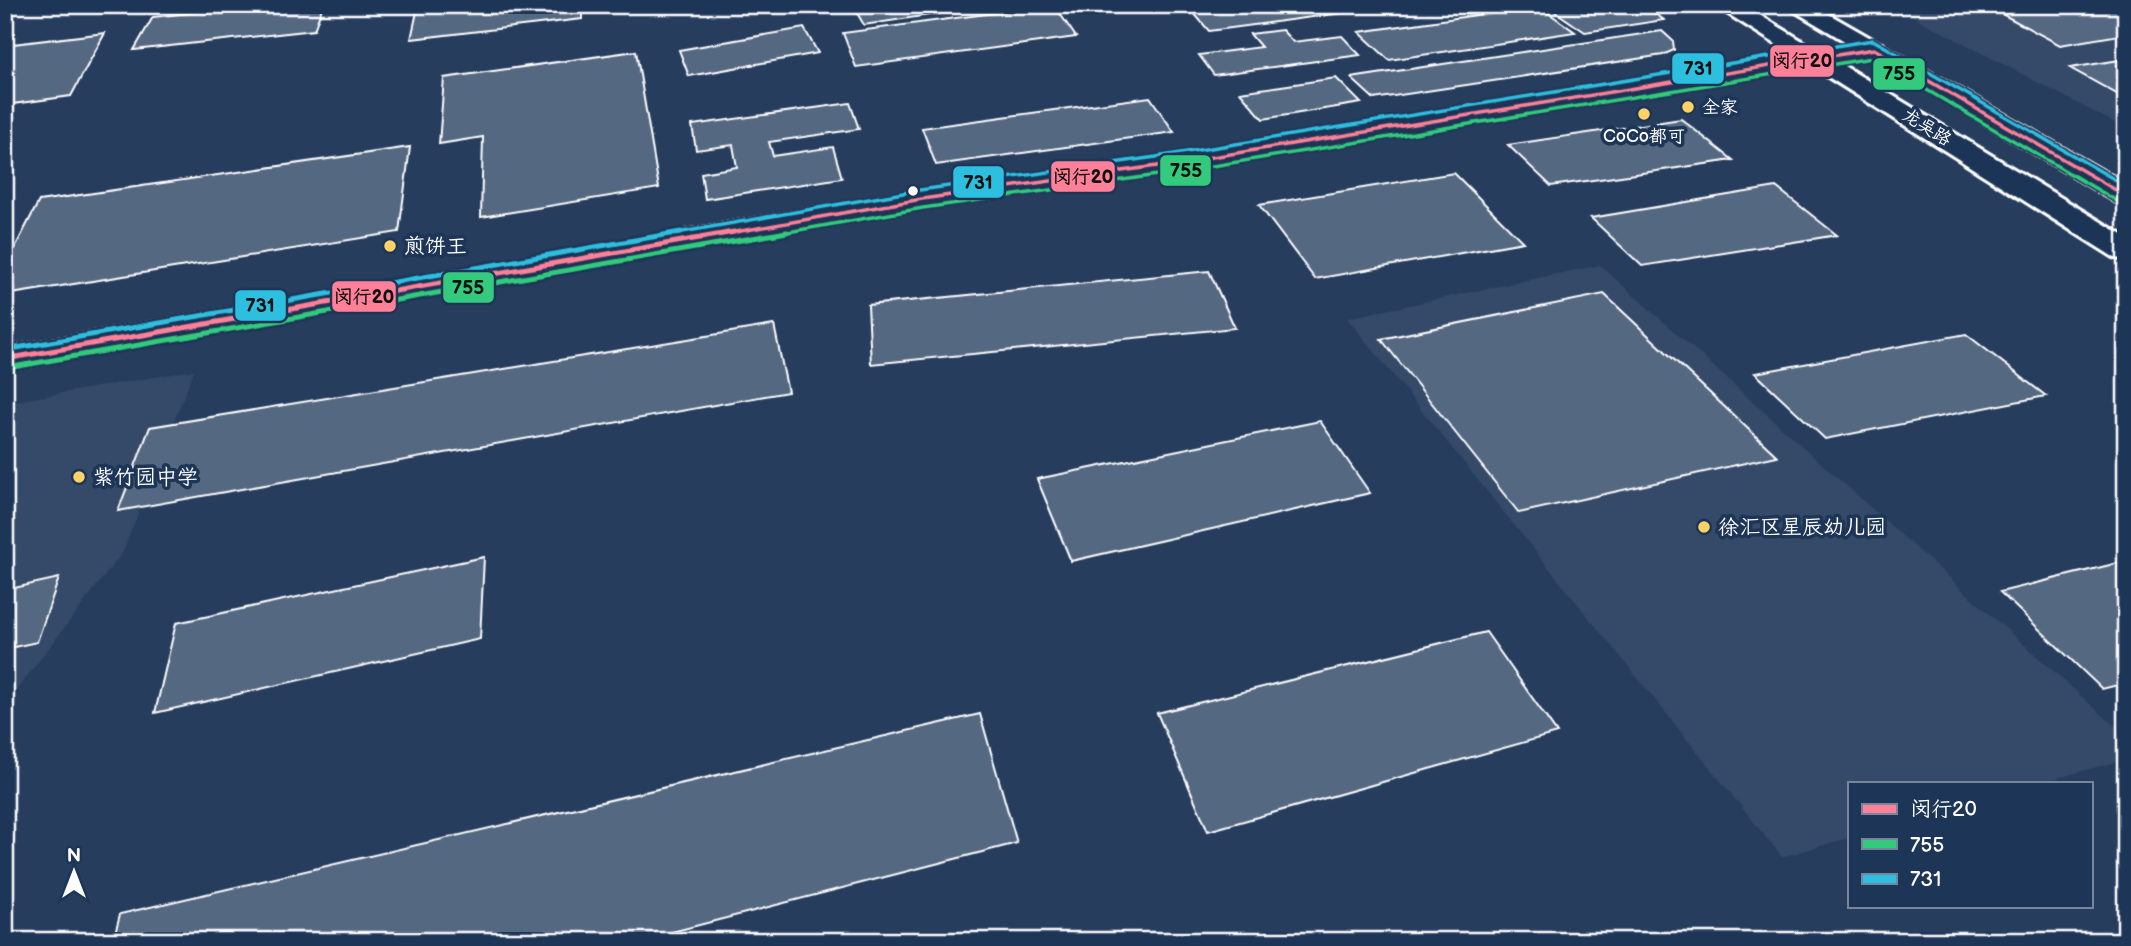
<svg xmlns="http://www.w3.org/2000/svg" width="2131" height="946" viewBox="0 0 2131 946" font-family="'Balsamiq Sans','LXGW WenKai TC',sans-serif">
	<rect width="100%" height="100%" fill="#263d5e"/>
	<filter id="ink" filterUnits="userSpaceOnUse"><feTurbulence type="fractalNoise" baseFrequency=".0143" numOctaves="2"/><feDisplacementMap in="SourceGraphic" scale="14" xChannelSelector="R" yChannelSelector="G"/><feConvolveMatrix kernelMatrix="1 2 1 2 8 2 1 2 1" color-interpolation-filters="sRGB"/></filter>
	<g filter="url(#ink)">
		<path fill="#344a68" d="M1891,5H2126V129Z
			M1600,265L2126,736V759L2040,783H1849V838L1782,857L1347,318Z
			M194,370L123,552L5,705V403Z"/>
		<path fill="#556781" stroke="#fff" stroke-width="2" d="M261,5H323L314,30L134,50L153,17Z
			M431,5H582V19L411,39L418,7Z
			M909,5H994L864,25L857,13Z
			M1054,5L1076,37L856,67L843,33Z
			M1187,5H1368L1372,9L1209,31Z
			M1565,5H1642L1664,20L1585,32L1550,8Z
			M1985,5H2126V34L2060,45Z
			M1539,6L1575,32L1389,60L1359,32Z
			M804,28L818,53L689,76L679,50Z
			M1282,30L1293,42L1342,36L1360,55L1214,75L1199,55L1261,47L1250,34Z
			M1662,31L1673,41L1674,50L1663,55L1374,99L1351,78Z
			M105,33L71,96L5,105V45Z
			M636,51L659,188L481,217L483,137L439,144L444,78Z
			M2126,59V99L2070,68Z
			M1336,78L1361,103L1263,119L1240,92Z
			M1150,97L1174,132L936,165L922,128Z
			M850,103L859,129L769,142L773,156L833,147L842,178L705,199L701,173L737,167L733,145L696,150L692,125Z
			M1681,119L1733,160L1551,186L1508,145Z
			M410,147L399,232L5,295V267L39,201Z
			M1454,173L1523,242L1315,279L1259,205Z
			M1776,187L1837,235L1642,266L1591,218Z
			M1209,271L1235,328L871,364L868,305Z
			M1604,294L1777,456L1519,513L1381,339Z
			M774,325L788,392L118,511L150,427Z
			M1966,334L2046,396L1825,439L1755,373Z
			M1320,421L1370,493L1071,561L1037,479Z
			M484,557L480,639L155,713L176,623Z
			M2126,561V683L2102,689L2000,592Z
			M59,578L37,642L5,649V590Z
			M1486,632L1557,733L1208,831L1157,713Z
			M980,714L1017,843L637,941H113L120,914Z"/>
		<g fill="none" stroke-linecap="round" stroke-linejoin="round">
			<g stroke="#fff" stroke-width="6">
				<path id="minor" d="M1874,42L1883,44L1886,49L1883,54L1157,175L922,208L5,370V348L922,190L1157,157Z"/>
			</g>
			<g stroke="#fff" stroke-width="6">
				<path id="major" d="M1714,5H1743L2126,237V260L2115,258Z
					M1784,5H1813L2126,184V205L2116,202Z"/>
			</g>
			<use href="#minor" fill="#1d3557" fill-rule="evenodd"/>
			<use href="#major" fill="#1d3557" fill-rule="evenodd"/>
			<g stroke="#1d3557" stroke-width="7">
				<path id="bus-1-far1" d="M724,234L922,199L1157,166L1874,49L2126,196"/>
			</g>
			<g stroke="#1d3557" stroke-width="10">
				<path id="bus-1" d="M5,359L734,232"/>
			</g>
			<g stroke="#1d3557" stroke-width="7">
				<path id="bus-2-far1" d="M777,234L923,208L1158,175L1872,58L2122,204"/>
			</g>
			<g stroke="#1d3557" stroke-width="10">
				<path id="bus-2" d="M7,368L787,232"/>
			</g>
			<g stroke="#1d3557" stroke-width="7">
				<path id="bus-3-far1" d="M671,234L920,190L1156,157L1873,40L2126,186"/>
			</g>
			<g stroke="#1d3557" stroke-width="10">
				<path id="bus-3" d="M5,350L681,232"/>
			</g>
			<use href="#bus-1-far1" stroke="#ff8098" stroke-width="3.5"/>
			<use href="#bus-1" stroke="#ff8098" stroke-width="5"/>
			<use href="#bus-2-far1" stroke="#33ca7d" stroke-width="3.5"/>
			<use href="#bus-2" stroke="#33ca7d" stroke-width="5"/>
			<use href="#bus-3-far1" stroke="#2dbfdf" stroke-width="3.5"/>
			<use href="#bus-3" stroke="#2dbfdf" stroke-width="5"/>
		</g>
	</g>
	<g fill="#ffd166" stroke="#1d3557" stroke-width="2.5">
		<circle cx="1688" cy="107" r="7"/>
		<circle cx="1644" cy="114" r="7"/>
		<circle cx="390" cy="246" r="7"/>
		<circle cx="79" cy="477" r="7"/>
		<circle cx="1704" cy="527" r="7"/>
	</g>
	<circle fill="#fff" stroke="#1d3557" stroke-width="2.5" cx="913" cy="191" r="6"/>
	<g text-anchor="middle" stroke-width="7" stroke-linejoin="round" paint-order="stroke">
		<g font-size="18" fill="#fff" stroke="#1d3557" text-anchor="start">
			<text x="1702" y="113">全家</text>
			<text x="1644" y="142" text-anchor="middle">CoCo都可</text>
		</g>
		<g font-size="18" fill="#fff" stroke="#1d3557">
			<text transform="translate(1927 127) rotate(32)" y="6">龙吴路</text>
		</g>
		<g font-size="21" fill="#fff" stroke="#1d3557" text-anchor="start">
			<text x="404" y="253">煎饼王</text>
			<text x="93" y="484">紫竹园中学</text>
			<text x="1718" y="534">徐汇区星辰幼儿园</text>
		</g>
	</g>
	<g stroke="#1d3557" stroke-width="2.5">
		<rect x="1769" y="44" width="66" height="34" rx="7" fill="#ff8098"/>
		<rect x="1671" y="52" width="54" height="33" rx="7" fill="#2dbfdf"/>
		<rect x="1872" y="57" width="54" height="34" rx="7" fill="#33ca7d"/>
		<rect x="1159" y="154" width="53" height="33" rx="7" fill="#33ca7d"/>
		<rect x="1050" y="160" width="66" height="33" rx="7" fill="#ff8098"/>
		<rect x="952" y="165" width="53" height="34" rx="7" fill="#2dbfdf"/>
		<rect x="442" y="271" width="53" height="33" rx="7" fill="#33ca7d"/>
		<rect x="331" y="280" width="66" height="33" rx="7" fill="#ff8098"/>
		<rect x="234" y="289" width="53" height="33" rx="7" fill="#2dbfdf"/>
	</g>
	<g font-size="19" text-anchor="middle" font-weight="bold" fill="#111">
		<text x="1802" y="67">闵行20</text>
		<text x="1698" y="75">731</text>
		<text x="1899" y="80">755</text>
		<text x="1186" y="177">755</text>
		<text x="1083" y="183">闵行20</text>
		<text x="978" y="189">731</text>
		<text x="468" y="294">755</text>
		<text x="364" y="303">闵行20</text>
		<text x="260" y="312">731</text>
	</g>
	<rect width="2131" height="946" fill="none" stroke="#1d3557" stroke-width="28"/>
	<rect x="14" y="14" width="2103" height="918" fill="none" stroke="#fff" stroke-width="2.5" filter="url(#ink)"/>
	<rect x="1848" y="782" width="245" height="126" fill="#1d3557" stroke="#77869a" stroke-width="2"/>
	<rect x="1862" y="804" width="35" height="10" fill="#ff8098" stroke="#77869a" stroke-width="2"/>
	<text x="1910" y="816" font-size="21" fill="#ffffff">闵行20</text>
	<rect x="1862" y="839" width="35" height="10" fill="#33ca7d" stroke="#77869a" stroke-width="2"/>
	<text x="1910" y="852" font-size="21" fill="#ffffff">755</text>
	<rect x="1862" y="874" width="35" height="10" fill="#2dbfdf" stroke="#77869a" stroke-width="2"/>
	<text x="1910" y="886" font-size="21" fill="#ffffff">731</text>
	<g transform="translate(74 872)" stroke="#1d3557" stroke-width="5" paint-order="stroke">
	<path d="M0-5L12 26L0 18L-12 26Z" fill="#ffffff"/>
	<text y="-10" font-size="19" font-weight="bold" text-anchor="middle" fill="#ffffff">N</text>
	</g>
</svg>
